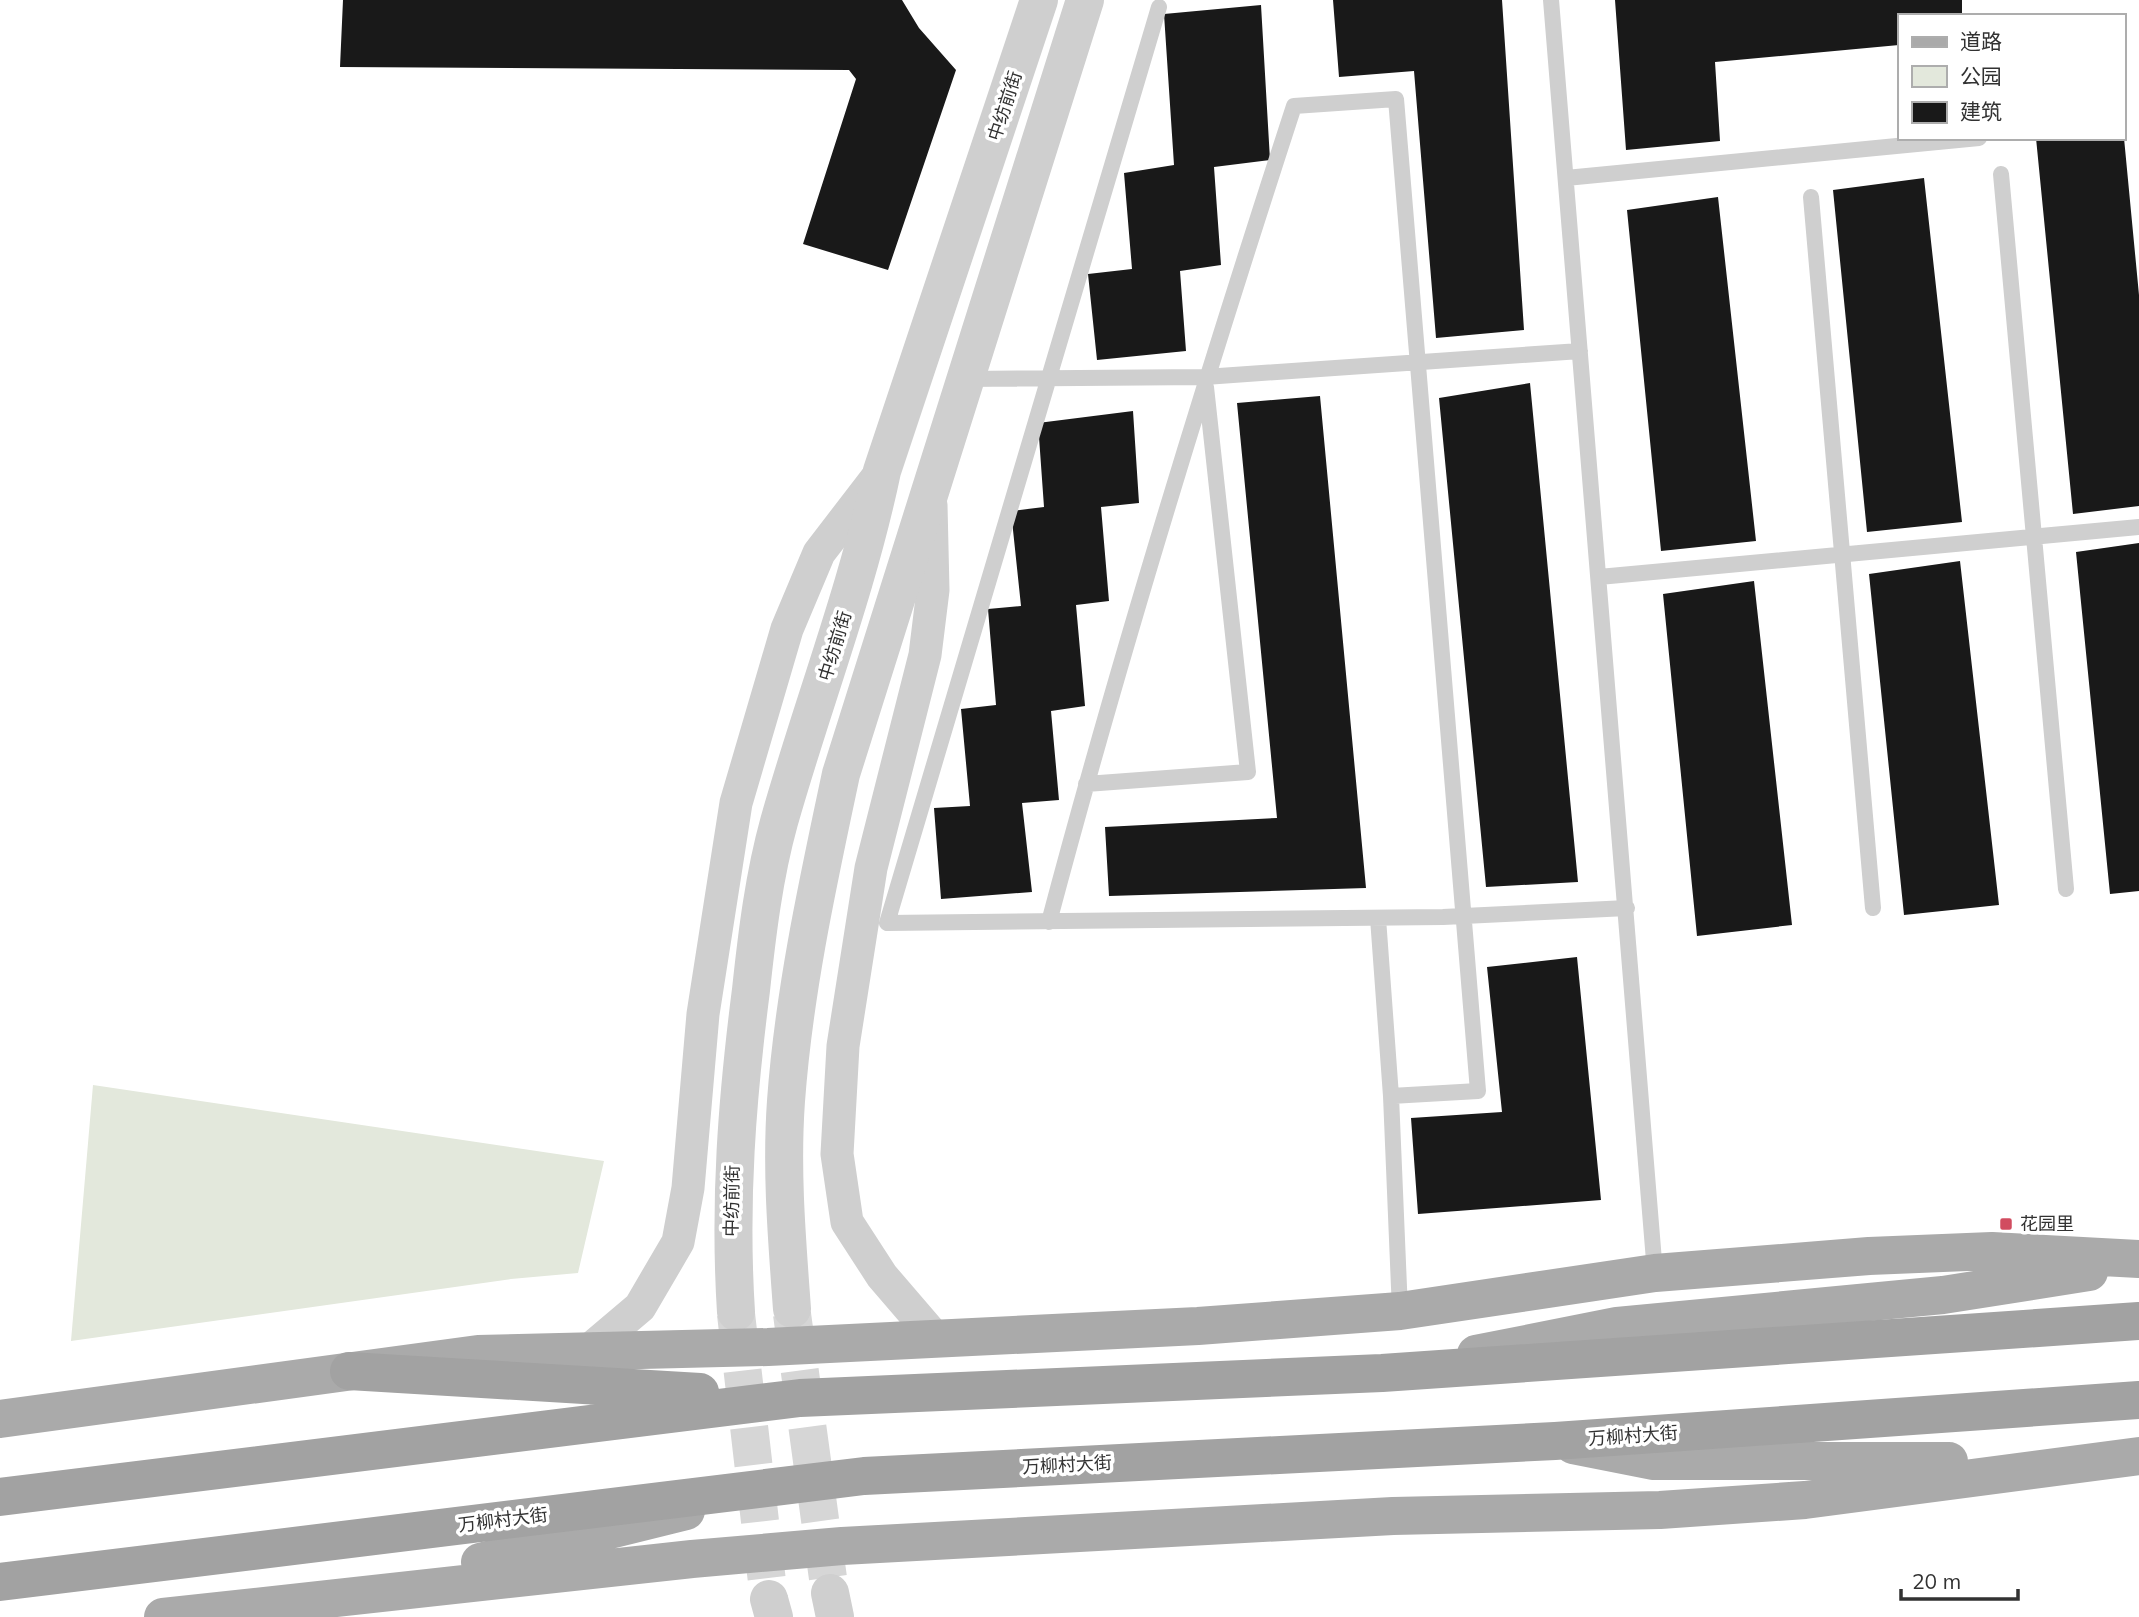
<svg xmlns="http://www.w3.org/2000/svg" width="2139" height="1617" viewBox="0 0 2139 1617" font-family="Mulish,'Noto Sans SC',sans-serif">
	<rect width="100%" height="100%" fill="#fff"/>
	<path fill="#e3e8dc" d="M93,1085L604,1161L578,1273L511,1279L71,1341Z"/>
	<path fill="#191919" d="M343,0H902L919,28L956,70L888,270L803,244L856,79L849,70L340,67Z
		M1333,0H1502L1524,330L1436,338L1414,71L1339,77Z
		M1615,0H1962V16H1899V45L1715,62L1720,141L1626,150Z
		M1261,5L1270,160L1214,167L1221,265L1180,271L1186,351L1097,360L1088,274L1132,269L1124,173L1174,165L1164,14Z
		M2036,138H2124L2139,295V506L2073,514Z
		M1924,178L1962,522L1867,532L1833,190Z
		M1718,197L1756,541L1661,551L1627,210Z
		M1530,383L1578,882L1486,887L1439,398Z
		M1320,396L1366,888L1109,896L1105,827L1277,818L1237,403Z
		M1133,411L1139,503L1101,507L1109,601L1076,605L1085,706L1051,711L1059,800L1022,803L1032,892L941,899L934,808L970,806L961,709L996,705L988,609L1021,606L1011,511L1044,507L1038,423Z
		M2139,543V891L2110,894L2076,552Z
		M1960,561L1999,905L1904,915L1869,574Z
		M1754,581L1792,925L1697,936L1663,594Z
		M1577,957L1601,1200L1418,1214L1411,1118L1502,1112L1487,967Z"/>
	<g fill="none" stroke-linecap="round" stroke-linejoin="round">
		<path stroke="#d6d6d6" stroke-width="38" stroke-dasharray="38 19" stroke-linecap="butt" d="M736,1314L769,1599
			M792,1314L830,1593"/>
		<path stroke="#cfcfcf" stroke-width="16" d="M1551,0L1655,1273
			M1159,7L887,923L1443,917L1627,908
			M2001,174L2066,889
			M1566,178L1979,138
			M1811,197L1873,908
			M967,379L1205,377L1580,351
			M1599,577L2139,527
			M1086,784L1248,772L1206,387
			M1378,918L1391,1096L1400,1311
			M1049,922C1122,647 1206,376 1294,106L1396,99L1478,1091L1391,1096"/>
		<path stroke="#cfcfcf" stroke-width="33" d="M931,505L933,590L925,655L871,868L843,1046L837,1154L847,1222L882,1276L937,1340
			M588,1351L640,1307L678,1242L688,1188L703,1014L736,803L787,629L819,553L882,471"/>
		<path stroke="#cfcfcf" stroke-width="38" d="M792,1309C787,1240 781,1171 786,1101C794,991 818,882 841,774L1085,0
			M736,1312C729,1202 737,1099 751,990C757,934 764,876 779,822C812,705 857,591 882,471L1039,0
			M830,1593L835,1617
			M769,1599L774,1617"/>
		<path stroke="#aaa" stroke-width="38" d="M1476,1354L1617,1326L1943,1295L2089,1272
			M0,1419L478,1354L768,1347L1198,1326L1400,1311L1655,1273L1869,1256L1992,1251L2139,1259
			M1573,1445L1654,1461H1949
			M480,1562L686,1511
			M163,1617L692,1559L842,1546L1393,1516L1660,1510L1805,1500L2139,1456"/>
		<path stroke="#a2a2a2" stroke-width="38" d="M349,1371L700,1392
			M0,1497L800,1398L1382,1373L2139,1321
			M0,1582L864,1476L1555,1441L2139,1400"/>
	</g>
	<rect fill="#d14c60" stroke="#fff" stroke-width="2.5" x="1999" y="1217" width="14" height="14" rx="3.5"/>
	<g text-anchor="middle" stroke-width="7" stroke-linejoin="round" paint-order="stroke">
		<g font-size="18" fill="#323232" stroke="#fff">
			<text transform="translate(1005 106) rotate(-72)" y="6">中纺前街</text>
			<text transform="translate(835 646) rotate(-73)" y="6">中纺前街</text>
			<text transform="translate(732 1201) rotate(-89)" y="6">中纺前街</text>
			<text transform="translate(1633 1436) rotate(-4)" y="6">万柳村大街</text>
			<text transform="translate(1067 1465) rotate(-3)" y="6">万柳村大街</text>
			<text transform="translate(503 1520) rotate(-7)" y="6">万柳村大街</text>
		</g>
		<g font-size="18" fill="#323232" stroke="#fff" text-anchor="start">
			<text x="2020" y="1230">花园里</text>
		</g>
	</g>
	<rect x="1898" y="14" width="228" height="126" fill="#ffffff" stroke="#adadad" stroke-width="2"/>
	<rect x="1912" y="37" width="35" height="10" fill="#aaaaaa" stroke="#adadad" stroke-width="2"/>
	<text x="1960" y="49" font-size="21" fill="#323232">道路</text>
	<rect x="1912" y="66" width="35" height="21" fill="#e3e8dc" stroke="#adadad" stroke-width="2"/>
	<text x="1960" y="84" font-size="21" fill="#323232">公园</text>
	<rect x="1912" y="102" width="35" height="21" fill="#191919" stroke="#adadad" stroke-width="2"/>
	<text x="1960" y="119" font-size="21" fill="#323232">建筑</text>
	<path d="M1901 1589v10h117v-10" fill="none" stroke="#323232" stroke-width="3.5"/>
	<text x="1912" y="1589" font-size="21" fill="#323232" stroke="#ffffff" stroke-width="5" paint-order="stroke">20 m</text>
</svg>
